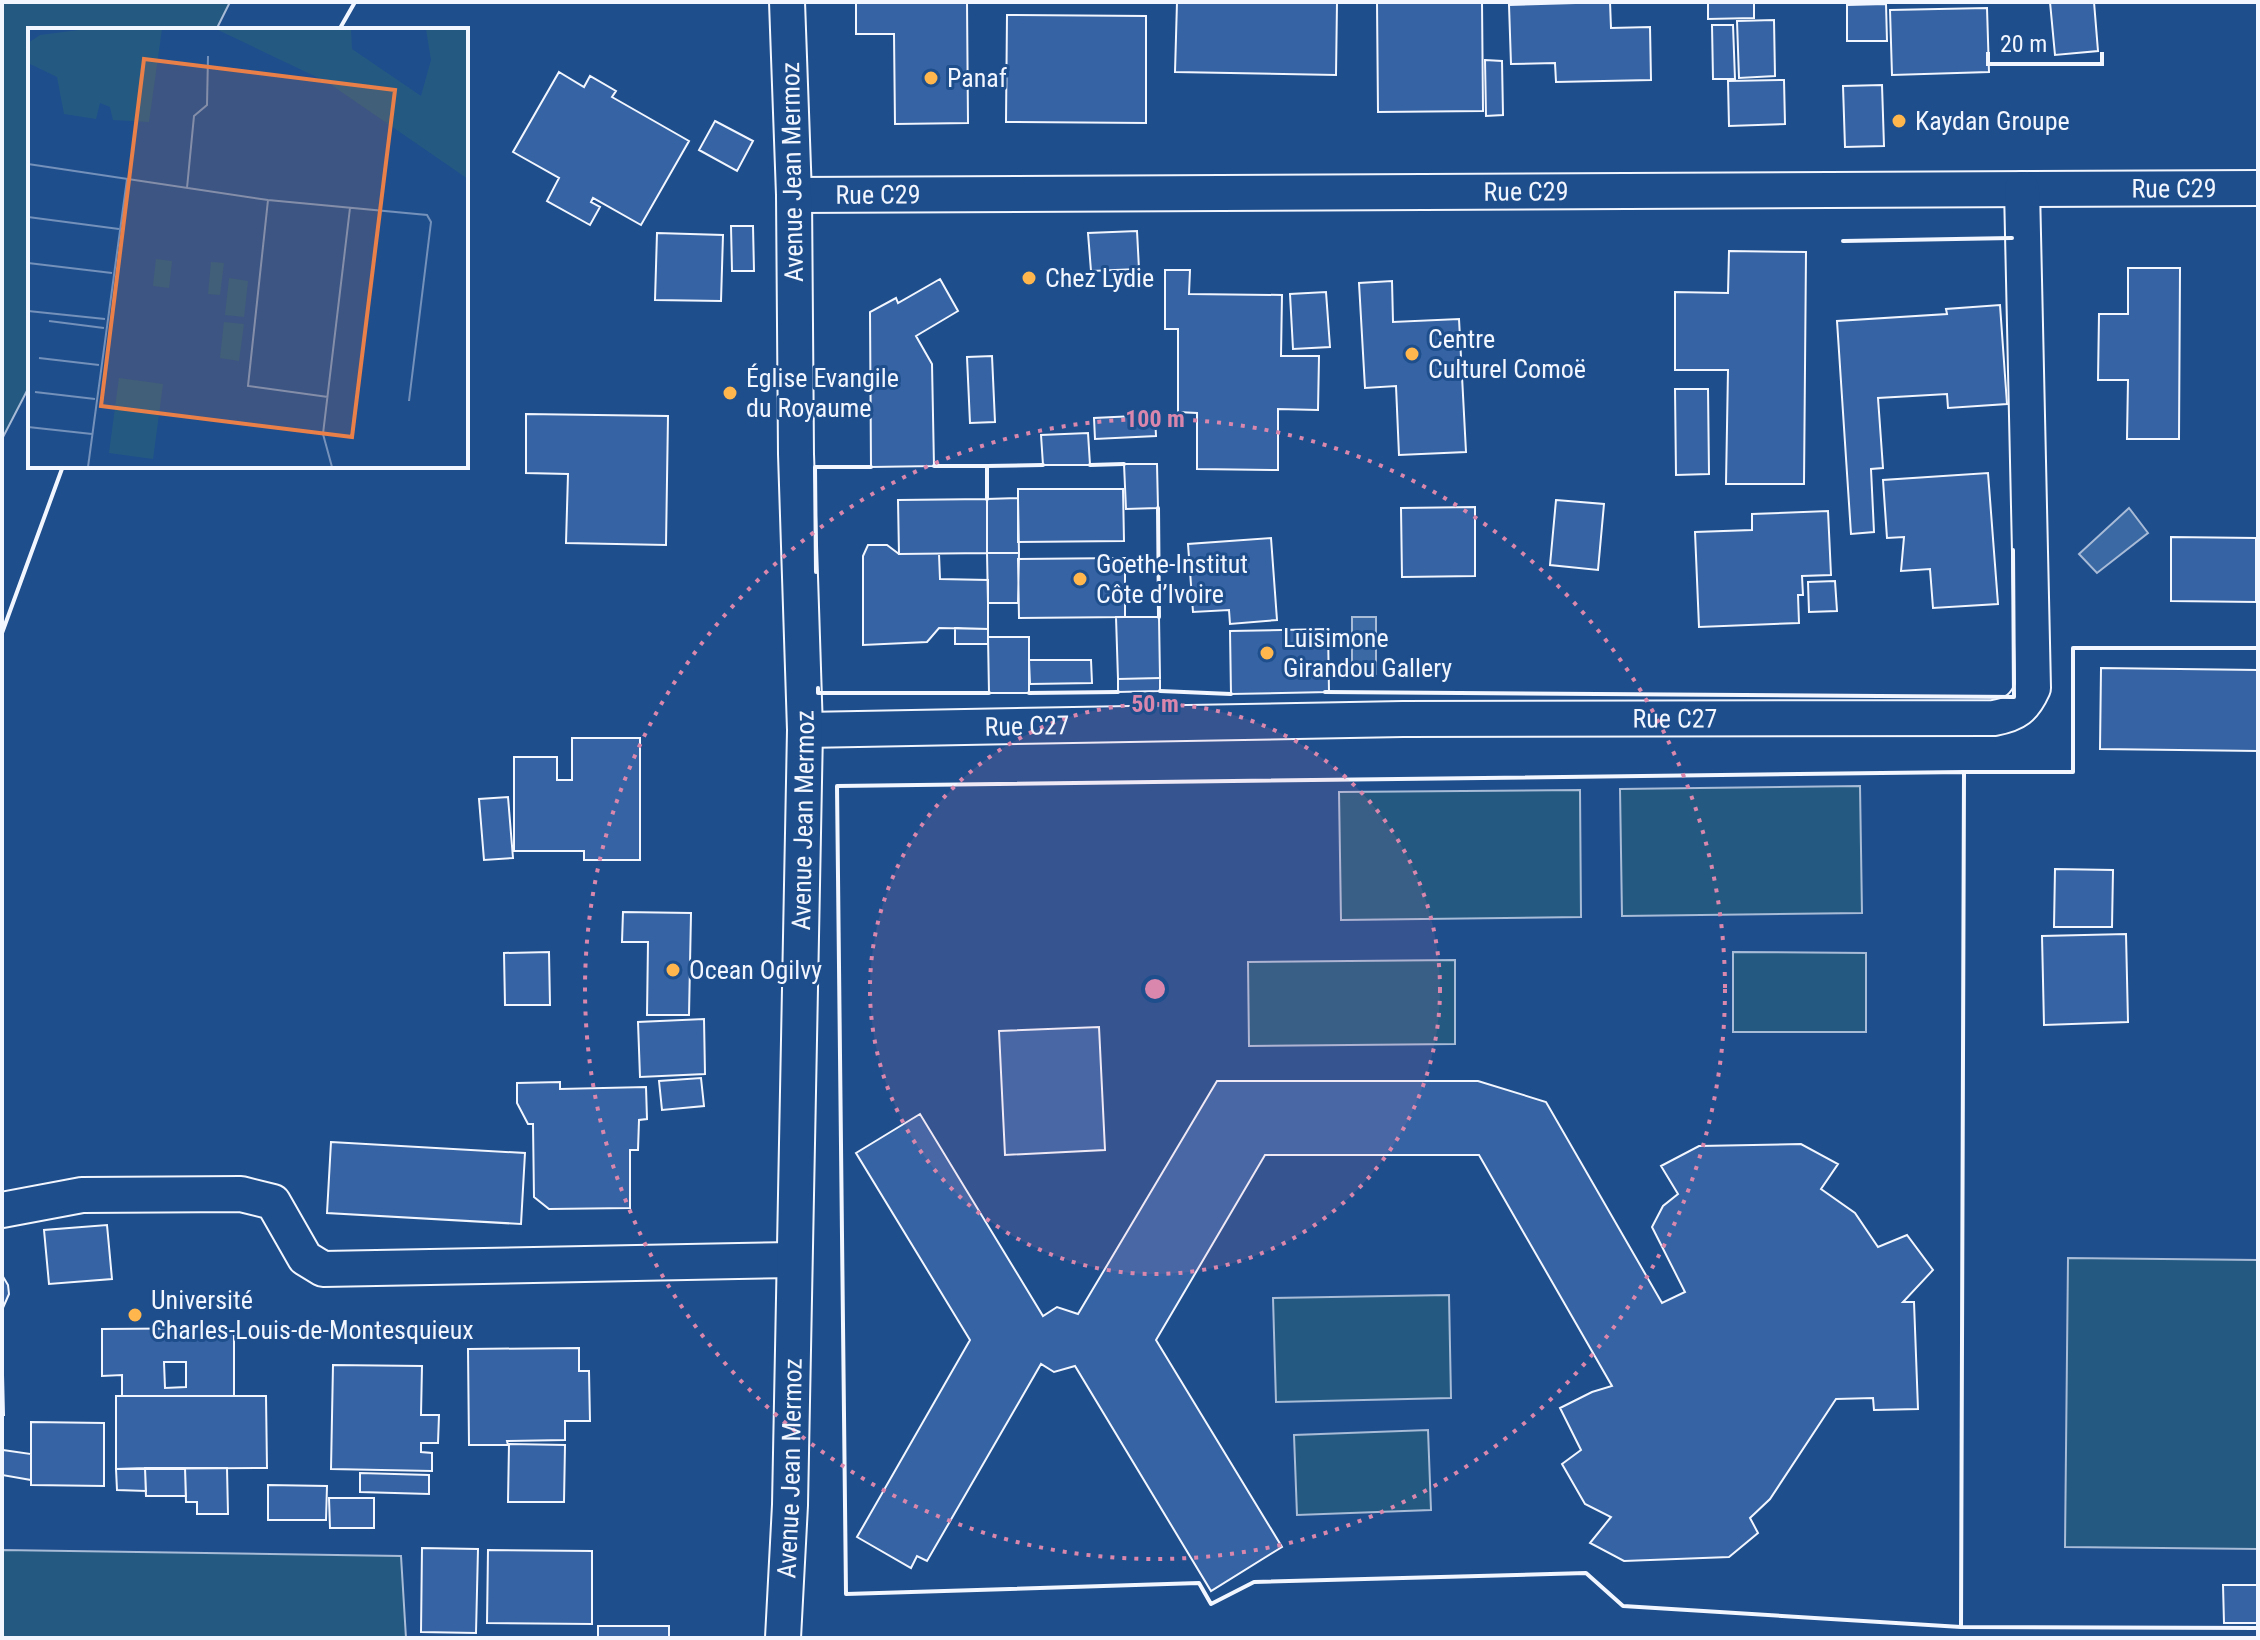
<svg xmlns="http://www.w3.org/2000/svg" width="2260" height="1640" viewBox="0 0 2260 1640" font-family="'Roboto Condensed',sans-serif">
	<rect width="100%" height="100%" fill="#1f4e8c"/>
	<path fill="#245a82" stroke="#a8bbd7" stroke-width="2" d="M2,2H230L216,30H30V385L2,439Z
		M1860,786L1862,913L1622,916L1620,789Z
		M1580,790L1581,917L1341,920L1339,792Z
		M1733,952L1866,953V1032H1733Z
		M1455,960V1044L1249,1046L1248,962Z
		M2068,1258L2258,1260V1549L2065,1547Z
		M1449,1295L1451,1398L1276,1402L1273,1298Z
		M1428,1430L1431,1510L1297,1515L1294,1435Z
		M2,1550L401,1556L406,1638H2Z"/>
	<path fill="#3b69a3" stroke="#a8bbd7" stroke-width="2" d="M2129,508L2148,533L2097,573L2079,554Z
		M1352,617H1376V674H1352Z"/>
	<path fill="#3563a3" stroke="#f2f6ff" stroke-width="2" fill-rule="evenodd" d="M856,2H967L968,123L895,124L894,34H856Z
		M1177,2H1337L1336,75L1175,72Z
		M1377,2H1482L1483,111L1378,112Z
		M1610,2L1611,28L1650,27L1651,80L1556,82L1555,63L1511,64L1509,5Z
		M1708,2H1754V18L1708,19Z
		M2050,2H2094L2098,51L2055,55Z
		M1886,4L1887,41H1847V5Z
		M1987,8L1989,72L1892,75L1890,10Z
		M1007,15L1146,16V123L1006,122Z
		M1774,20L1775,76L1739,78L1737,21Z
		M1712,25H1733L1735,79H1713Z
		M1485,60L1502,61L1503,115L1486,116Z
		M559,72L584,87L590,76L616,91L612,97L689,141L641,225L593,198L591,202L600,207L590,225L547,201L559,178L513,152Z
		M1784,80L1785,124L1729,126L1728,81Z
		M1882,85L1884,146L1845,147L1843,86Z
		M715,121L753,141L737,171L699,150Z
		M731,226H753L754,271H732Z
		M1137,231L1139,269L1091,271L1088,233Z
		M657,233L723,235L721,301L655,300Z
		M1729,251L1806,252L1804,484H1726L1728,370H1675V292L1728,293Z
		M2128,268H2180L2179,439H2127L2128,380H2098L2099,314H2128Z
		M1165,270H1190L1189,294L1282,295L1281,356H1319L1318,410L1278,409V470L1197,469V413L1178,412V329H1165Z
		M940,279L958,311L916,336L932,364L934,466L871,467L870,312L896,298L898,303Z
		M1392,281L1393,322L1459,319L1466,452L1399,455L1396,386L1365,388L1359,283Z
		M1326,292L1330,347L1293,349L1290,294Z
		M2000,305L2007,404L1948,408L1947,394L1878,398L1883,468L1871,469L1874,532L1851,534L1837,321L1947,314L1946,309Z
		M992,356L995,422L970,423L967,357Z
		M1675,389H1708L1709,474L1676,475Z
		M526,414L668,416L666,545L566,543L568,474L526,473Z
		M1155,415L1156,436L1095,439L1094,418Z
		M1088,433L1090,465H1043L1041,435Z
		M1124,464H1157L1158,508L1126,509Z
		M1988,473L1998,604L1933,608L1930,569L1901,571L1904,537L1887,538L1883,480Z
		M1018,489H1123L1124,541L1018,542Z
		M1018,498L1019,553H987V499Z
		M987,499V553L899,554L898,500Z
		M1556,500L1604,504L1598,570L1550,565Z
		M1475,507V576L1402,577L1401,508Z
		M1828,511L1831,575L1802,576L1803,595H1798L1799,623L1699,627L1695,532L1752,530V514Z
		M2171,537L2256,538V602L2171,601Z
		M1271,538L1277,620L1230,624L1229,610L1193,612L1188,544Z
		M868,545H887L899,554H939L940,579L988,580V629L939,628L927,642L863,645V556Z
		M987,553H1019L1018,603H988Z
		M1125,558V617L1019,618L1018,559Z
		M1835,581L1837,611L1809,612L1808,582Z
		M1116,617H1159L1160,678L1118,679Z
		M955,628L988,629V644H955Z
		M1328,629L1329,692L1231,694L1230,631Z
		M988,637H1029V693H989Z
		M1029,660H1091L1092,683L1030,684Z
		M2101,668L2258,670V751L2100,749Z
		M1160,678V691L1118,692V679Z
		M572,738H640V860H584V851H514V757H557V780H572Z
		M508,797L513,858L484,860L479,799Z
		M2055,869L2113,870L2112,927H2054Z
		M623,912L691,913L689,1015H647L648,942H622Z
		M2126,934L2128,1022L2044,1025L2042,936Z
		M549,952L550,1005H505L504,953Z
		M704,1019L705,1074L640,1077L638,1022Z
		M1099,1027L1105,1150L1005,1155L999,1031Z
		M701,1078L704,1106L662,1110L659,1081Z
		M1217,1081H1478L1546,1102L1662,1303L1685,1292L1652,1227L1663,1206L1678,1194L1661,1166L1699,1146L1801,1144L1838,1164L1821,1189L1855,1213L1878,1247L1907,1235L1933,1270L1903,1302H1914L1918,1409L1874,1410L1873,1398L1836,1399L1770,1499L1750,1518L1758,1533L1729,1557L1624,1561L1590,1543L1611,1517L1585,1504L1562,1464L1581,1450L1560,1408L1592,1392L1612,1386L1479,1155H1265L1156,1340L1282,1547L1211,1591L1075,1366L1054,1372L1041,1364L927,1561L917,1556L911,1568L857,1537L970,1340L856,1153L920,1114L1043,1316L1057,1307L1078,1314Z
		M560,1082V1089L646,1087L647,1119L639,1120L638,1150H630V1208L549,1209L534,1197L533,1124H528L517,1103V1083Z
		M331,1142L525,1153L521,1224L327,1213Z
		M107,1225L112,1279L49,1284L44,1230Z
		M2,1275L8,1285L9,1294L2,1310Z
		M234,1328V1396H122V1375L102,1376V1329ZM164,1362H186V1387L165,1388Z
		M2,1334L4,1415H2Z
		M579,1348V1371H589L590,1421H565V1440L507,1441L508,1445H469L468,1349Z
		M333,1365L422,1366L421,1415H439L438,1443H421V1452L432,1453V1471L331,1469Z
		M116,1396H266L267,1468L116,1469Z
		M31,1422L104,1423V1486L31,1485Z
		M509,1444L565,1445L564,1502H508Z
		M3,1450L31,1454V1480L2,1475Z
		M145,1468L146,1491L117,1490L116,1469Z
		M145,1468H185L186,1496H146Z
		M185,1468H227L228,1514H197V1502H186Z
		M360,1473L429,1475V1494L360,1492Z
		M268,1485L327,1486L326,1520H268Z
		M329,1498H374V1528H330Z
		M422,1548L478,1549L476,1633L421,1632Z
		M488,1550L592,1551V1624L487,1623Z
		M2223,1585H2258V1623H2224Z
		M598,1626H669V1638H598Z"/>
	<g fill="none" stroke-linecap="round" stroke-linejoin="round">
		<g stroke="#f2f6ff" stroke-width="38">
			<g id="minor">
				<path id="s1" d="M794,195L2258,188"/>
				<path id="s2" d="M805,730L1403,719L1994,718C2016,714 2024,708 2033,688L2022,189"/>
				<path d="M2,1210L82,1195L241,1194L273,1202L305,1258L323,1269L793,1260"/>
				<path id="s3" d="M783,1638L790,1505L805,730L796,454L794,195L787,2"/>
			</g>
		</g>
		<use href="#minor" stroke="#1f4e8c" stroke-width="34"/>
		<path stroke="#f2f6ff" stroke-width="4" d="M339,30L355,2
			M1843,241L2012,238
			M1090,465L1124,464
			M934,466H987
			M987,499V466L1043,465
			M1158,508L1159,617
			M816,572L815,467H871
			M2,633L63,466
			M818,688V693H989
			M1160,691L1231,694
			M1325,692L2014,697L2013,550
			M1029,693L1118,692
			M1964,772L1961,1627L1623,1606L1586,1573L1254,1582L1211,1604L1199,1583L846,1594L837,786Z
			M1964,775V772H2073V648H2258
			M1961,1623V1627L2258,1628"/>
	</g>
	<circle cx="1155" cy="989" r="285" fill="#da87ad" fill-opacity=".12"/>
	<g fill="none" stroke="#da87ad" stroke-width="4" stroke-dasharray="4 8">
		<circle cx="1155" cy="989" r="285"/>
		<circle cx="1155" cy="989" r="570"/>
	</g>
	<g fill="#ffb74d" stroke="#1f4e8c" stroke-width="3">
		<circle cx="931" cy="78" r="8"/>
		<circle cx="1899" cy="121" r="8"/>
		<circle cx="1029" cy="278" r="8"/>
		<circle cx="1412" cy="354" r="8"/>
		<circle cx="730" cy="393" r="8"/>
		<circle cx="1080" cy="579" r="8"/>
		<circle cx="1267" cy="653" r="8"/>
		<circle cx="673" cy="970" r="8"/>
		<circle cx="135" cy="1315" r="8"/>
	</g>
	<g text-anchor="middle" stroke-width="6" stroke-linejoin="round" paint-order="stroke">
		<g font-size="26" fill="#f2f6ff" stroke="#1f4e8c" text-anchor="start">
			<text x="947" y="87">Panaf</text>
			<text x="1915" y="130">Kaydan Groupe</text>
			<text x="1045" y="287">Chez Lydie</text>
			<text x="1428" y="348">Centre<tspan x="1428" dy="30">Culturel Comoë</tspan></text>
			<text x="746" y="387">Église Evangile<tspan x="746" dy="30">du Royaume</tspan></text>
			<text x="1096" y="573">Goethe-Institut<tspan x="1096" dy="30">Côte d’Ivoire</tspan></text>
			<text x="1283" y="647">Luisimone<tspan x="1283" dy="30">Girandou Gallery</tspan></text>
			<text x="689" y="979">Ocean Ogilvy</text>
			<text x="151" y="1309">Université<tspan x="151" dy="30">Charles-Louis-de-Montesquieux</tspan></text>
		</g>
		<g font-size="26" fill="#f2f6ff" stroke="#1f4e8c">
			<text transform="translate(792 172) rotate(-91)" y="9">Avenue Jean Mermoz</text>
			<text dy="9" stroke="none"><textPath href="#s1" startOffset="1380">Rue C29</textPath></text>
			<text dy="9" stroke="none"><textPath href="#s1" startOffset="732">Rue C29</textPath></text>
			<text dy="9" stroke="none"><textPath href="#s1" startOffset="84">Rue C29</textPath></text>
			<text dy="9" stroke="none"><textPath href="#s2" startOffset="870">Rue C27</textPath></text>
			<text dy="9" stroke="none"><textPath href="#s2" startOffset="222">Rue C27</textPath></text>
			<text dy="9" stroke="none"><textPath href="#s3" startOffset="818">Avenue Jean Mermoz</textPath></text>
			<text dy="9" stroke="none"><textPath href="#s3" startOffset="170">Avenue Jean Mermoz</textPath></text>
		</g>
	</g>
	<g transform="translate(28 28)">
		<rect width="440" height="440" fill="#1f4e8c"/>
		<path d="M59,1H134L121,94L85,92L82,79L72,75L68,91L36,86L29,49L0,35V15L12,7ZM188,1H323L324,21L393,68L403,32L398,1H440V151L299,54ZM128,231L144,233L141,260L125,258ZM183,234L196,235L192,267L180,266ZM201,250L220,253L216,289L197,287ZM196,294L216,296L211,333L192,330ZM91,350L135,356L125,431L81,425Z" fill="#245a82"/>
		<path fill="none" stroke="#7391ba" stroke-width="2" d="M0,136L240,172L399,187L403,194L381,373M159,160L166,88L179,77L180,28M240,172L220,358L300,369M0,189L91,201M0,235L84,245M0,283L77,291M21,293L76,300M11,330L71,337M7,364L67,371M0,399L64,406M60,439L99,151M304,439L295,406L322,180"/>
		<path fill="#ea8049" fill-opacity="0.15" stroke="#ea8049" stroke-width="4" d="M116,31L367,62L324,409L73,378Z"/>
		<rect width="440" height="440" fill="none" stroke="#f2f6ff" stroke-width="4"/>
	</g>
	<circle cx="1155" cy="989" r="12" fill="#da87ad" stroke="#1f4e8c" stroke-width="4"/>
	<g font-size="24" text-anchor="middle" font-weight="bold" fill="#da87ad" stroke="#1f4e8c" stroke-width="6" stroke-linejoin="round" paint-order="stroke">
		<text x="1155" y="427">100 m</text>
		<text x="1155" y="712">50 m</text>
	</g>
	<rect width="2260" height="1640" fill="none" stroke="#f2f6ff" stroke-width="8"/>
	<path d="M1988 52v12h114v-12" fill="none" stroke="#f2f6ff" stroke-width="4"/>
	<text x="2000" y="52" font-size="24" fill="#f2f6ff" stroke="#1f4e8c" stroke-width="6" paint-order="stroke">20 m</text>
</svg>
